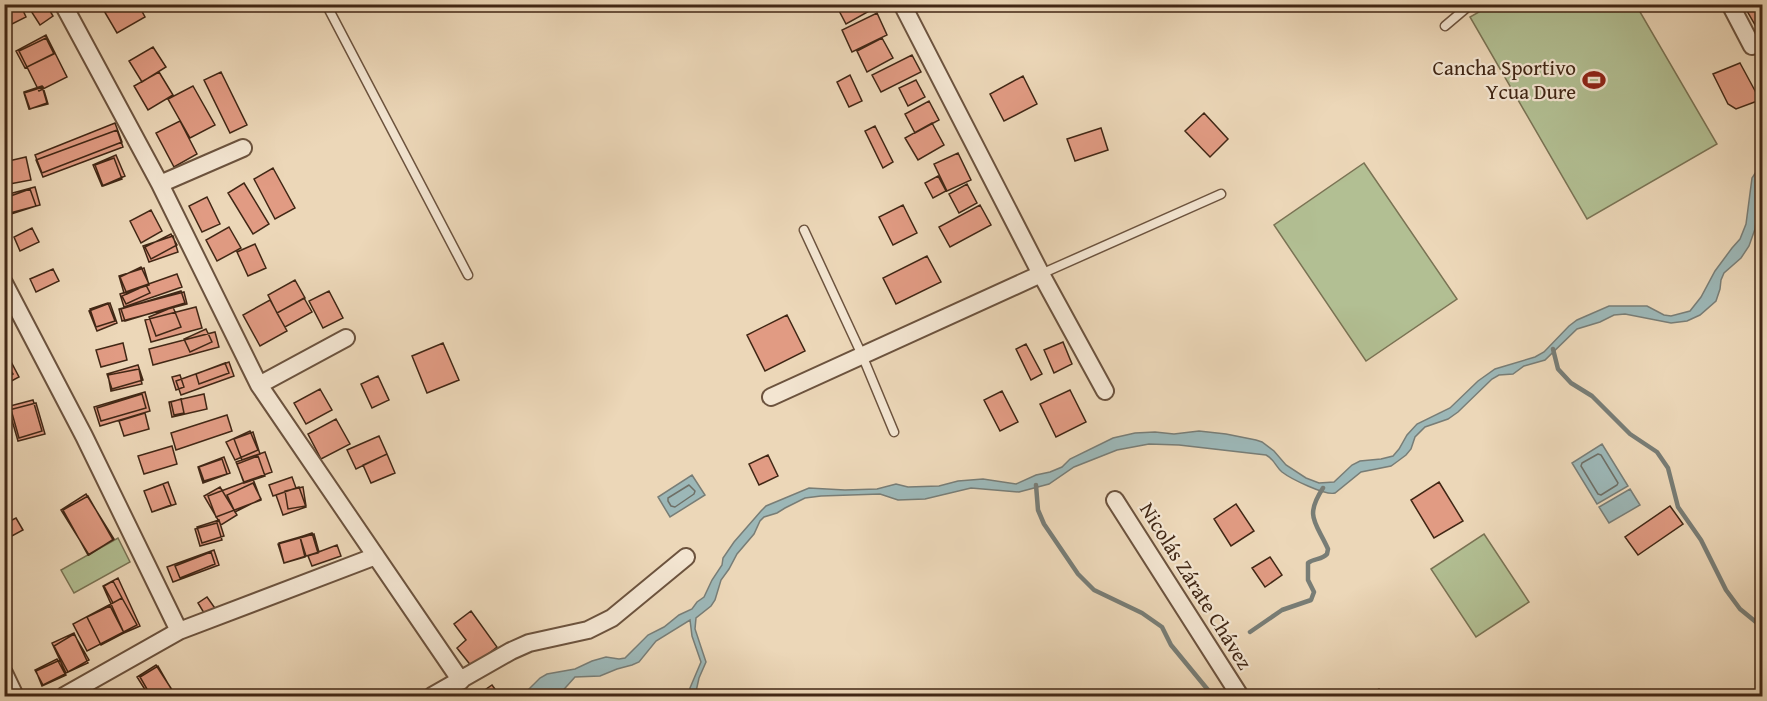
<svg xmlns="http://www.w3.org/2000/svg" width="1767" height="701" viewBox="0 0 1767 701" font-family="'Gentium Book Plus',serif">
	<rect width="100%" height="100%" fill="#ecd7b8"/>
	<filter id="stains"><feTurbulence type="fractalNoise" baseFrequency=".00333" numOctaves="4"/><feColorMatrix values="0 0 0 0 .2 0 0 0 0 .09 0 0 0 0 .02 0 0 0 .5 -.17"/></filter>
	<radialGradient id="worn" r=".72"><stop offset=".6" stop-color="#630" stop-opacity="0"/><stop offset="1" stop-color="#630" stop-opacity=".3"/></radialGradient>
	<path fill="#b2bf93" stroke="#7a7354" stroke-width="1.5" d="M1491,5H1636L1717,144L1587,219L1470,17Z
		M1364,163L1457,299L1366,361L1274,225Z
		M1484,534L1529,602L1476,637L1431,569Z
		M118,538L130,562L74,593L61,570Z"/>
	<path fill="#9cb7b7" stroke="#787d76" stroke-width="1.5" d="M1762,163V200L1757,212L1755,229L1749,246L1741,258L1724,273L1721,280L1720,289L1716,301L1700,315L1687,321L1671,323L1625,314L1614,315L1600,322L1577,329L1545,360L1524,366L1513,374L1499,375L1492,379L1458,412L1448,419L1425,427L1415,437L1411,449L1406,455L1398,461L1391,466L1361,472L1335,493C1326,496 1291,479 1282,472C1276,467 1274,459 1266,455L1179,445L1149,444L1117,450L1074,467L1049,484L1019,492L971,488L925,499L898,500L880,494L821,496L805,498L785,508L777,513L764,517L760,521L754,534L737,554L729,569L721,580L715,600L711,606L696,618L695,629L706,662L699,678L695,696H689L690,688L701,662L692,636L690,620L656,641L639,662L632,665L617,669L600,676L575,677L558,696H522L540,678L547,674L575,669L592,661L606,657L619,659L625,658L648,635L664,627L679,615L692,609L697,602L704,597L712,580L722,565L723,558L734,542L761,511L766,506L809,488L845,490L877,489L896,484L908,487L939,486L958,481L983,479L1016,484L1036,475L1050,472L1062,467L1070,459L1113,438L1135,433L1155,432L1174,434L1199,431L1226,434L1256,440L1262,442L1274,451L1286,465L1306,478L1319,483L1334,482L1352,465L1360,461L1381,459L1393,456L1399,449L1407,435L1417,424L1450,408L1478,381L1495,369L1535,357L1544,352L1569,326L1577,320L1609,306H1647L1664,315L1671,316L1690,311L1701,297L1715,271L1732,248L1740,239L1746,224L1752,178Z
		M1602,444L1628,486L1597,504L1572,463Z
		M692,475L705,495L670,517L658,497Z
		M1630,489L1640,505L1609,523L1599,507Z"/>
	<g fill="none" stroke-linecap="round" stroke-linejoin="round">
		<path stroke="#6e6f66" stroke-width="1.5" d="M1598,454L1601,455L1618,483L1617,485L1601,495L1598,494L1581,466L1582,463Z
			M689,485L695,491L694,494L675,507L671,506L668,501V498Z"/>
		<path stroke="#787d76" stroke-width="4.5" d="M1759,199L1762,213
			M1553,349L1558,369L1571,383L1592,396L1630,434L1657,452L1668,468L1678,507L1701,540L1726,590L1740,609L1762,627
			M1036,485L1038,510L1044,524L1078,574L1094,590L1142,613L1162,627L1171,645L1213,696
			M1250,632L1282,610L1311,600L1314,592L1308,580V563C1314,558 1322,560 1327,554L1328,549C1316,522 1304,517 1323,488"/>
	</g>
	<path fill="#e19b83" stroke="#412715" stroke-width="1.5" d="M4,4H20L26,17L4,28Z
		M41,4H46L53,16L40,25L31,11Z
		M100,4H138L145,17L117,33Z
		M871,4L873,9L846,24L836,5Z
		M1743,4H1762V27L1758,30Z
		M877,13L887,35L852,52L842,30Z
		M46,35L55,53L25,68L16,51Z
		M46,38L54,54L27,67L19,51Z
		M882,38L893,58L867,72L857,51Z
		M153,47L166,67L142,82L129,61Z
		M55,53L67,77L39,91L27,67Z
		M912,55L921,72L881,92L872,75Z
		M1740,63L1760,100L1736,109L1728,104L1713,74Z
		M159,72L173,95L148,110L134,86Z
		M221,72L247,125L230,133L204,80Z
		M850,75L862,101L849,107L837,82Z
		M1023,76L1037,104L1004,121L990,94Z
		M916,80L925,97L908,106L899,88Z
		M42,86L47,103L30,109L24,92Z
		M193,86L215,125L190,138L168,99Z
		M43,87L48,104L29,109L24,93Z
		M929,101L939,120L915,133L905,114Z
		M1204,113L1228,139L1210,157L1185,131Z
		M180,121L197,154L174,167L156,133Z
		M115,123L122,142L42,173L35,155Z
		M932,123L944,145L918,160L905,138Z
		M875,126L893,162L883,168L865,131Z
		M1101,128L1108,150L1075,161L1067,139Z
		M117,130L123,147L43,177L36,160Z
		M958,153L971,180L947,191L934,164Z
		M116,155L125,176L102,186L93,165Z
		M26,157L31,180L4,185V162Z
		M114,158L122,179L103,186L95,165Z
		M273,168L295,208L275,219L254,179Z
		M938,176L946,191L933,198L925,183Z
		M244,183L269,224L253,234L228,193Z
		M967,184L977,203L959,213L949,194Z
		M35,187L40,205L10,213L5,195Z
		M30,189L36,206L11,214L5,198Z
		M207,197L220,224L202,232L189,206Z
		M903,205L917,233L893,245L879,217Z
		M980,205L991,225L950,247L939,227Z
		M151,210L162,231L141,243L130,221Z
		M229,227L241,248L217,261L206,240Z
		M32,228L39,242L20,251L14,237Z
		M171,234L177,245L151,259L145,247Z
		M173,236L178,252L149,262L143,246Z
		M255,244L266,268L248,276L237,252Z
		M927,256L941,282L896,304L883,278Z
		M141,267L149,284L127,294L120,277Z
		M144,268L149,285L124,293L119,276Z
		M53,269L59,281L36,292L30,279Z
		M177,274L182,287L124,307L120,294Z
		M295,280L305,298L277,313L268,295Z
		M146,285L150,293L126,304L122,296Z
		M181,291L185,303L125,321L121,309Z
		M329,291L343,318L323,328L309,301Z
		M184,292L187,304L122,321L119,309Z
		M304,298L312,312L285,327L277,313Z
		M270,300L287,331L260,346L243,315Z
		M108,303L115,321L96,327L90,309Z
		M110,303L117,323L97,331L89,311Z
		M173,307L181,327L156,336L149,317Z
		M196,307L202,328L151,342L145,320Z
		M787,315L805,351L765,371L747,335Z
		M206,329L212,342L190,352L184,339Z
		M215,332L219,347L153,365L149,349Z
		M1063,342L1072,364L1054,373L1044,350Z
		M123,343L127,360L101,367L96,350Z
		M443,343L459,380L427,393L412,356Z
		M1026,344L1042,374L1031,380L1016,349Z
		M7,354L19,377L4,385V355Z
		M4,361L13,374L4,379Z
		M229,362L234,376L181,395L176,381Z
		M225,363L229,373L199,384L196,374Z
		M138,365L143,380L112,389L107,374Z
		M139,369L142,384L111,391L108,375Z
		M180,375L184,387L176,390L172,377Z
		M378,376L389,400L372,408L361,384Z
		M320,389L332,410L306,424L294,403Z
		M1070,390L1086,422L1056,437L1040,404Z
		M1002,391L1018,422L1000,431L984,400Z
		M145,392L150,411L100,426L94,407Z
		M142,394L146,408L101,421L97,408Z
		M204,394L207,409L172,417L169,402Z
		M181,399L184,413L174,415L171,402Z
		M33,400L42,431L19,438L10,406Z
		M36,403L45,434L18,441L9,410Z
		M145,413L149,429L124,436L119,421Z
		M227,415L232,431L176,450L171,433Z
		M336,419L350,444L321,459L308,434Z
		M250,431L258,450L235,460L226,442Z
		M253,432L260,454L242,460L234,439Z
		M379,436L387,454L356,469L347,450Z
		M172,446L177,464L144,474L138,456Z
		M265,452L272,472L244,482L236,462Z
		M387,454L395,473L371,483L363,465Z
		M768,455L778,476L759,485L749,464Z
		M258,456L265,476L244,483L237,464Z
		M224,457L230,473L203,483L198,467Z
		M222,459L227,474L204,481L199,467Z
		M292,477L296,488L273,496L269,485Z
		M253,479L261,500L216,517L208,496Z
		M168,482L176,504L152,512L144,491Z
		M1439,482L1463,521L1434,538L1411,500Z
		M253,483L261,499L235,512L227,495Z
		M163,484L171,505L152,512L144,491Z
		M220,487L237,515L221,525L204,496Z
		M299,487L306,507L283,515L276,495Z
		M303,487L306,506L288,509L285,491Z
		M86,494L114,539L89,555L61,510Z
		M88,496L113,540L88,555L63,510Z
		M4,502H6L11,512L4,515Z
		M1236,504L1254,531L1231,546L1214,519Z
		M1670,506L1683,524L1638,555L1625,537Z
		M16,518L23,530L10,537L4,524Z
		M219,520L224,536L202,543L197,527Z
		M217,523L222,540L200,546L195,529Z
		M312,533L318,553L306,556L300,537Z
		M314,534L319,552L284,563L278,544Z
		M300,537L305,557L284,563L279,543Z
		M337,545L341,556L312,566L308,556Z
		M214,550L219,565L173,582L167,567Z
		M211,552L215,564L180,578L175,566Z
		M1270,557L1282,575L1265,587L1252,568Z
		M118,578L140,626L124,633L103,586Z
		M113,581L122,598L113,603L104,586Z
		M207,597L217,611L207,618L198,603Z
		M122,598L137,625L87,651L73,624Z
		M110,606L124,633L101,645L87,617Z
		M471,611L497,647L472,667L457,648L466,640L454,624Z
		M74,633L88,663L66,673L52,643Z
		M74,634L89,660L68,672L54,646Z
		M57,659L65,674L43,685L35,670Z
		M60,660L66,675L42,686L36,671Z
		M156,665L176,696H149L137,677Z
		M158,666L174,694L169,696H151L140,677Z
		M492,685L500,696H476Z
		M1379,689L1383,696H1366Z"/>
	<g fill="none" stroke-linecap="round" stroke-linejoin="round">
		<g stroke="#6c533e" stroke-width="11">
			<path id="service" d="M326,4L468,275
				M1445,26L1471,4
				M804,230L862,355L894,432
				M1041,274L1221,194"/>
		</g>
		<g stroke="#6c533e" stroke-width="20">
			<path id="minor" d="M63,4L160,184L259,385L461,681
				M902,4L1041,274L1105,391
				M1730,4L1752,46
				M160,184L243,148
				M4,283L84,436L179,631
				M259,385L346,338
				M771,397L1041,274
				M1115,500L1240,696
				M4,673L15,696
				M64,696L179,631L376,556
				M432,696L511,651L529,643L588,630L612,618L686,557"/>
		</g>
		<use href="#service" stroke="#f3e5d1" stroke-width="8"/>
		<use href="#minor" stroke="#f3e5d1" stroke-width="16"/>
	</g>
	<defs>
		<g id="stadium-bare" transform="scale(1.8)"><path d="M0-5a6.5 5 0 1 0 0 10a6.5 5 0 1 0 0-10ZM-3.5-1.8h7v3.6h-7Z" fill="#8f2418" stroke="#f3e5d1" stroke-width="2.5" paint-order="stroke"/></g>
	</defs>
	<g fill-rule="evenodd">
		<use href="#stadium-bare" x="1594" y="80"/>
	</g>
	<g text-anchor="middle" stroke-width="4.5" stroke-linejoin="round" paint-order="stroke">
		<g font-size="21" fill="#412715" stroke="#f3e5d1" text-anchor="end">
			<text x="1576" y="75">Cancha Sportivo<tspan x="1576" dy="24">Ycua Dure</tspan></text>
		</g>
		<g font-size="21" fill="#412715" stroke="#f3e5d1">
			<text transform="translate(1196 586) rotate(58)" y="7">Nicolás Zárate Chávez</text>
		</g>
	</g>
	<rect width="1767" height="701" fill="none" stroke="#ecd7b8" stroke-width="24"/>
	<rect x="6" y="6" width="1755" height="689" fill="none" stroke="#412715" stroke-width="3"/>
	<rect x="12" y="12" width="1743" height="677" fill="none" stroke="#412715" stroke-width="1.5"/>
	<rect width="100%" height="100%" filter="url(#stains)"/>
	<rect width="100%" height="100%" fill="url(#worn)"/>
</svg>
